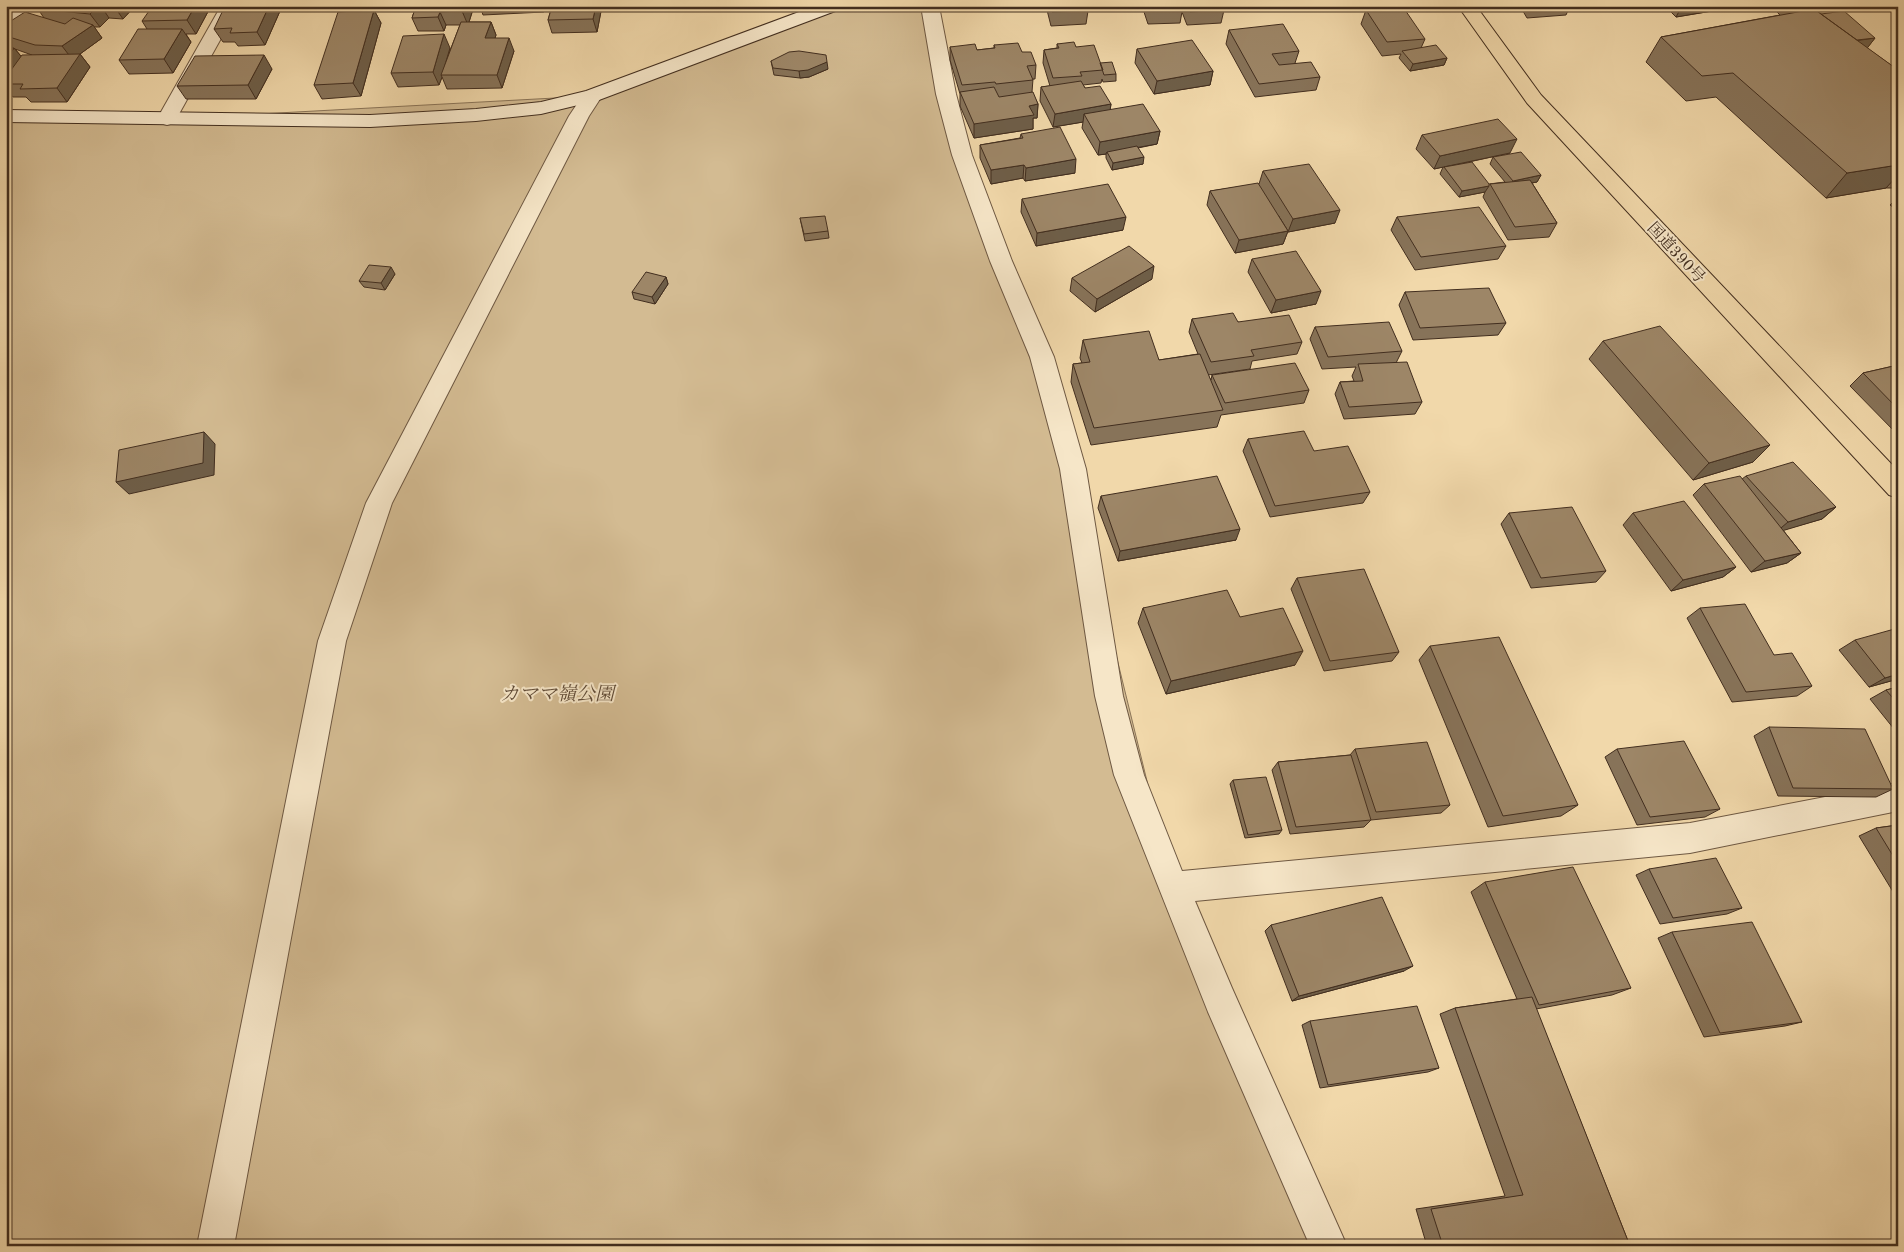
<svg xmlns="http://www.w3.org/2000/svg" width="1904" height="1252" viewBox="0 0 1904 1252" font-family="'Old Standard TT','Noto Serif JP',serif">
	<rect width="100%" height="100%" fill="#f1d8aa"/>
	<filter id="stains"><feTurbulence type="fractalNoise" baseFrequency=".004" numOctaves="4"/><feColorMatrix values="0 0 0 0 .2 0 0 0 0 .09 0 0 0 0 .02 0 0 0 .5 -.17"/></filter>
	<radialGradient id="worn" r=".72"><stop offset=".6" stop-color="#630" stop-opacity="0"/><stop offset="1" stop-color="#630" stop-opacity=".3"/></radialGradient>
	<path fill="#d3bb92" stroke="#8a7458" d="M826,6H927L962,155L1079,504L1173,887L1320,1246H6V115L167,119L592,96Z"/>
	<g fill="none" stroke-linecap="round" stroke-linejoin="round">
		<g stroke="#6e5842" stroke-width="2">
			<path id="street" d="M221,6H239L174,123L167,125L160,123L157,119Z
				M921,6H939L956,94L972,155L1012,261L1054,357L1086,469L1123,696L1144,775L1182,871L1690,823L1898,783V811L1690,853L1195,901L1232,988L1347,1246H1310L1208,1012L1114,775L1095,696L1060,469L1030,357L990,261L952,155L936,94Z
				M592,90L599,92L602,96L589,116L392,503L346,641L234,1246H197L318,641L366,503L569,116L585,92Z"/>
		</g>
		<g stroke="#422e1f" stroke-width="2">
			<path id="secondary" d="M14,6H36L12,24L6,25V12Z
				M815,6H841L838,10L599,100L541,114L476,121L370,127L6,122V110L370,115L476,109L541,102L586,91Z"/>
		</g>
		<g stroke="#422e1f" stroke-width="2">
			<path id="highway" d="M1458,6H1476L1541,95L1898,471V498L1889,495L1527,103Z"/>
		</g>
		<use href="#street" fill="#f6e6c8" fill-rule="evenodd"/>
		<use href="#secondary" fill="#f6e6c8" fill-rule="evenodd"/>
		<use href="#highway" fill="#f1d8aa" fill-rule="evenodd"/>
	</g>
	<path fill="#877359" stroke="#422e1f" fill-rule="evenodd" d="M40,6L134,7L123,19L109,18L100,27H94L102,38L80,54L90,67L67,102H31L26,97H13L6,89V48H11L6,46V24L44,18L38,9ZM15,49L32,55L21,56Z
		M157,6H211L196,34H186L191,42L173,73L129,74L119,60L147,29L142,21L155,11Z
		M416,6H474L469,22H491L496,35L495,38L514,51L502,88L447,89L442,77L439,85L398,87L391,73L450,48L446,61L460,25H446L444,31H418L412,18Z
		M480,6H545L544,12L483,15Z
		M552,6H602L597,32L552,33L548,20Z
		M1046,6H1087L1088,11L1086,24L1051,26Z
		M1110,6H1137L1110,8Z
		M1142,6H1224L1223,8L1224,10L1221,23L1187,25L1182,12L1180,23L1148,24Z
		M1520,6H1570L1566,15L1527,18Z
		M1665,6H1732L1730,8L1676,17Z
		M1771,6H1850L1847,9L1818,12L1821,14L1875,38L1867,48L1898,70V188H1886L1826,198L1716,97L1686,101L1646,62L1661,37L1780,15Z
		M374,10L381,23L361,96L322,99L314,85Z
		M1366,10L1425,39L1421,48L1447,58L1444,65L1410,71L1399,58L1401,54L1382,56L1361,24Z
		M280,11L265,45L238,46L235,42H223L214,29Z
		M1229,30L1299,51L1295,63L1320,77L1316,90L1255,97L1226,44Z
		M1057,44L1076,47L1116,74V81L1103,82L1102,79L1101,83L1083,85L1085,88L1111,104L1110,110L1160,131L1157,144L1138,148L1143,164L1112,170L1106,158V154L1098,155L1082,128L1083,122L1053,127L1040,101L1041,87L1050,86L1043,63L1044,50L1057,48Z
		M994,45L1022,52L1036,65L1035,79H1033L1032,92L1038,104L1037,118H1033V129L974,138L960,106V94L950,60V47L977,50L994,48Z
		M1137,49L1213,71L1210,85L1154,94L1135,63Z
		M771,61L828,69L809,77L800,78L774,75Z
		M272,69L256,99H186L177,86Z
		M1021,134L1075,173L1025,181L1023,178L991,184L980,158V145L1020,138Z
		M1422,135L1510,153L1455,165L1489,184L1505,182L1490,164L1493,157L1541,175L1537,182L1532,183L1557,223L1549,237L1508,240L1483,197L1485,192L1459,197L1440,174L1443,167L1434,169L1416,149Z
		M1263,171L1335,223L1288,232L1278,215L1288,231L1283,244L1235,253L1207,205L1210,191L1259,184Z
		M1898,197V211L1890,205Z
		M1022,199L1123,230L1036,246L1021,212Z
		M1397,217L1506,246L1498,259L1415,270L1391,230Z
		M800,218L828,231L829,238L805,241Z
		M1252,259L1316,304L1271,313L1248,272Z
		M395,274L385,290L364,287L359,281Z
		M666,277L668,284L655,304L634,299L632,292Z
		M1072,278L1152,279L1095,312L1070,291Z
		M1405,292L1506,323L1498,335L1413,340L1399,305Z
		M1192,319L1238,322L1302,342L1297,354L1252,361L1250,369L1208,375L1211,380L1212,375L1309,390L1304,403L1221,415L1217,427L1091,445L1071,382L1073,364L1082,363L1080,358L1083,340L1159,360L1198,354L1189,332Z
		M1315,327L1402,351L1396,363L1422,402L1415,414L1344,419L1335,394L1340,382L1354,381L1352,376L1356,367L1322,369L1310,339Z
		M1603,341L1770,445L1753,462L1693,480L1589,359Z
		M1898,365V435L1850,386L1863,373Z
		M1248,439L1314,451L1370,492L1363,503L1270,517L1243,451Z
		M1746,476L1836,507L1822,519L1783,530L1801,553L1787,563L1751,572L1693,495L1704,484L1742,479Z
		M1101,496L1236,540L1118,561L1098,508Z
		M1509,513L1606,571L1596,582L1531,588L1501,524Z
		M1633,513L1736,567L1723,577L1671,591L1623,525Z
		M1297,578L1399,652L1392,661L1324,671L1291,589Z
		M1143,608L1240,617L1295,665L1166,694L1138,623Z
		M1700,608L1774,655L1812,686L1797,696L1732,702L1687,618Z
		M1855,640L1898,679L1869,687L1839,650Z
		M1430,646L1578,805L1561,816L1488,827L1419,660Z
		M1898,687V734L1870,699L1886,690Z
		M1769,727L1893,789L1876,797L1778,796L1754,736Z
		M1355,749L1450,805L1441,813L1371,820L1364,827L1290,834L1272,770L1278,762L1350,755Z
		M1617,749L1720,809L1705,817L1637,825L1605,757Z
		M1233,780L1282,830L1279,834L1245,838L1230,784Z
		M1898,825V900L1859,836L1876,828Z
		M1649,869L1742,908L1727,914L1660,924L1636,875Z
		M1485,882L1631,988L1612,995L1536,1009L1630,1246H1427L1416,1209L1505,1196L1440,1014L1455,1008L1517,999L1471,892Z
		M1271,925L1404,971L1292,1001L1265,931Z
		M1672,932L1802,1022L1785,1026L1704,1037L1658,938Z
		M1310,1021L1439,1068L1428,1072L1320,1088L1302,1025Z"/>
	<path fill="#6e5e48" stroke="#422e1f" d="M98,6H101L109,18L100,27L90,14Z
		M114,6H134V7L123,19Z
		M195,6H211L196,34L187,20Z
		M269,6H277L280,11L265,45L257,32Z
		M464,6H474L468,25L462,11Z
		M542,6H545L544,12Z
		M596,6H602L597,32L593,19Z
		M1682,6H1732L1730,8L1676,17Z
		M374,10L381,23L361,96L353,83Z
		M440,12L446,25L444,31L438,17Z
		M491,22L496,35L491,51L485,38Z
		M93,25L102,38L80,54L90,67L67,102L57,88L72,59L62,46Z
		M182,29L191,42L173,73L164,59Z
		M444,34L450,48L442,75H441L442,77L439,85L433,72Z
		M509,38L514,51L502,88L497,75Z
		M1875,38L1865,51L1840,43Z
		M14,48L25,61L6,84V59Z
		M264,55L272,69L256,99L248,85Z
		M1447,58L1444,65L1410,71L1413,64Z
		M827,62L828,69L809,77L800,78L799,71Z
		M1213,71L1210,85L1154,94L1157,81Z
		M1038,104L1037,118H1033V129L974,138V124L1029,106Z
		M1111,104L1109,117L1084,114L1083,122L1053,127L1055,114Z
		M1160,131L1157,144L1107,153V152L1106,154L1098,155L1100,142Z
		M1517,139L1510,153L1434,169L1440,156Z
		M1144,157L1143,164L1112,170L1113,163Z
		M1076,159L1075,173L1025,181L1026,168Z
		M1024,165L1023,178L991,184V170Z
		M1898,165V175L1886,188L1826,198L1847,173Z
		M1541,175L1537,182L1509,187L1513,181Z
		M1489,186L1485,192L1459,197L1462,191Z
		M1340,210L1335,223L1288,232L1293,219Z
		M1126,217L1123,230L1036,246L1037,233Z
		M1288,231L1283,244L1235,253L1239,240Z
		M1154,266L1152,279L1095,312L1097,299Z
		M391,267L395,274L385,290L381,283Z
		M666,277L668,284L655,304L652,297Z
		M1321,291L1316,304L1271,313L1276,300Z
		M204,432L215,444L214,475L129,494L116,482Z
		M1770,445L1753,462L1693,480L1709,463Z
		M1836,507L1822,519L1775,533L1788,522Z
		M1240,529L1236,540L1118,561L1120,551Z
		M1801,553L1787,563L1751,572L1765,561Z
		M1736,567L1723,577L1671,591L1683,580Z
		M1303,651L1295,665L1166,694L1171,681Z
		M1898,674V679L1869,687L1885,678Z
		M1413,966L1404,971L1292,1001L1299,996Z"/>
	<path fill="#9d8667" stroke="#422e1f" d="M40,6H98L90,14L38,9Z
		M157,6H195L187,20L142,21L149,11H155Z
		M225,6H269L257,32L230,33L232,28L214,29Z
		M416,6H464L462,11L440,12L438,17L412,18Z
		M552,6H596L593,19L548,20Z
		M1051,6H1087L1088,11L1052,12Z
		M1149,6H1182L1183,9L1150,11Z
		M1188,6H1223L1224,10L1190,12Z
		M1403,7L1425,39L1387,42L1366,10Z
		M1814,9L1898,70V165L1847,173L1733,73L1702,76L1661,37Z
		M374,10L353,83L314,85L338,12Z
		M1844,11L1875,38L1857,40L1821,14Z
		M25,12L65,24L73,18L93,25L62,46L35,45L6,36V24Z
		M461,22H491L485,38H509L497,75H441Z
		M1283,24L1299,51L1272,54L1279,65L1311,62L1320,77L1259,84L1229,30Z
		M138,29H182L164,59L119,60Z
		M444,34L433,72L391,73L403,36Z
		M1192,40L1213,71L1157,81L1137,49Z
		M1074,42L1076,47L1094,45L1103,70L1080,72L1082,76L1053,78L1044,50L1059,48L1057,44Z
		M1018,43L1022,52H1031L1036,65L1027,66L1033,80L996,84L995,82L962,85L950,47L975,44L977,50L995,48L994,45Z
		M1436,45L1447,58L1413,64L1402,51Z
		M6,48H14L6,59Z
		M799,51L826,55L827,62L808,70L799,71L773,68L771,61L789,52Z
		M80,54L57,88L20,89L23,84H6V77L22,55Z
		M264,55L248,85L177,86L195,56Z
		M1112,62L1116,74L1104,75L1100,63Z
		M1081,81L1085,88L1100,86L1111,104L1055,114L1041,87Z
		M994,87L999,97L1033,92L1038,104L1029,106L1034,115L974,124L960,92Z
		M1143,104L1160,131L1100,142L1084,114Z
		M1498,119L1517,139L1440,156L1422,135Z
		M1060,127L1076,159L1026,168L1024,165L991,170L980,145L1023,138L1021,134Z
		M1137,146L1144,157L1113,163L1107,152Z
		M1521,152L1541,175L1513,181L1493,157Z
		M1472,162L1489,184V186L1462,191L1444,167Z
		M1309,164L1340,210L1293,219L1263,171Z
		M1530,180L1557,223L1515,227L1490,184Z
		M1258,183L1288,231L1239,240L1210,191Z
		M1108,184L1126,217L1037,233L1022,199Z
		M1479,207L1506,246L1421,257L1397,217Z
		M825,216L828,231L804,234L800,218Z
		M1129,246L1154,266L1097,299L1072,278Z
		M1296,251L1321,291L1276,300L1252,259Z
		M369,265L391,267L381,283L359,281Z
		M646,272L666,277L652,297L632,292Z
		M1489,288L1506,323L1420,328L1405,292Z
		M1233,313L1238,322L1289,315L1302,342L1251,350L1254,356L1211,362L1192,319Z
		M1389,322L1402,351L1328,357L1315,327Z
		M1660,326L1770,445L1709,463L1603,341Z
		M1149,331L1159,360L1200,354L1223,410L1094,428L1073,364L1090,362L1083,340Z
		M1407,362L1422,402L1349,407L1340,382L1363,381L1358,364Z
		M1295,363L1309,390L1225,403L1212,375Z
		M1898,365V409L1863,373Z
		M1304,431L1314,451L1348,446L1370,492L1275,506L1248,439Z
		M204,432L203,463L116,482L119,450Z
		M1793,462L1836,507L1788,522L1746,476Z
		M1217,476L1240,529L1120,551L1101,496Z
		M1740,476L1801,553L1765,561L1704,484Z
		M1684,501L1736,567L1683,580L1633,513Z
		M1572,507L1606,571L1541,578L1509,513Z
		M1364,569L1399,652L1330,661L1297,578Z
		M1227,590L1240,617L1283,608L1303,651L1171,681L1143,608Z
		M1745,604L1774,655L1792,653L1812,686L1746,692L1700,608Z
		M1898,628V674L1885,678L1855,640Z
		M1499,637L1578,805L1503,816L1430,646Z
		M1898,687V704L1886,690Z
		M1769,727L1865,729L1893,789L1793,788Z
		M1684,741L1720,809L1650,817L1617,749Z
		M1427,742L1450,805L1376,812L1355,749Z
		M1351,755L1371,820L1296,827L1278,762Z
		M1266,777L1282,830L1248,835L1233,780Z
		M1898,825V864L1876,828Z
		M1716,858L1742,908L1673,918L1649,869Z
		M1573,867L1631,988L1539,1005L1485,882Z
		M1382,897L1413,966L1299,996L1271,925Z
		M1752,922L1802,1022L1720,1033L1672,932Z
		M1532,997L1630,1246H1443L1431,1209L1523,1195L1455,1008Z
		M1417,1006L1439,1068L1328,1085L1310,1021Z"/>
	<g text-anchor="middle" stroke-width="4" stroke-linejoin="round" paint-order="stroke">
		<g font-size="16" fill="#422e1f" stroke="#f6e6c8">
			<text transform="translate(1677 252) rotate(47)" y="6">国道390号</text>
		</g>
		<g font-size="19" font-style="italic" fill="#5f4a36" stroke="#f6e6c8">
			<text x="557" y="700">カママ嶺公園</text>
		</g>
	</g>
	<rect width="1904" height="1252" fill="none" stroke="#f1d8aa" stroke-width="25"/>
	<rect x="8" y="8" width="1889" height="1237" fill="none" stroke="#422e1f" stroke-width="2.5"/>
	<rect x="12" y="12" width="1879" height="1227" fill="none" stroke="#422e1f"/>
	<rect width="100%" height="100%" filter="url(#stains)"/>
	<rect width="100%" height="100%" fill="url(#worn)"/>
</svg>
